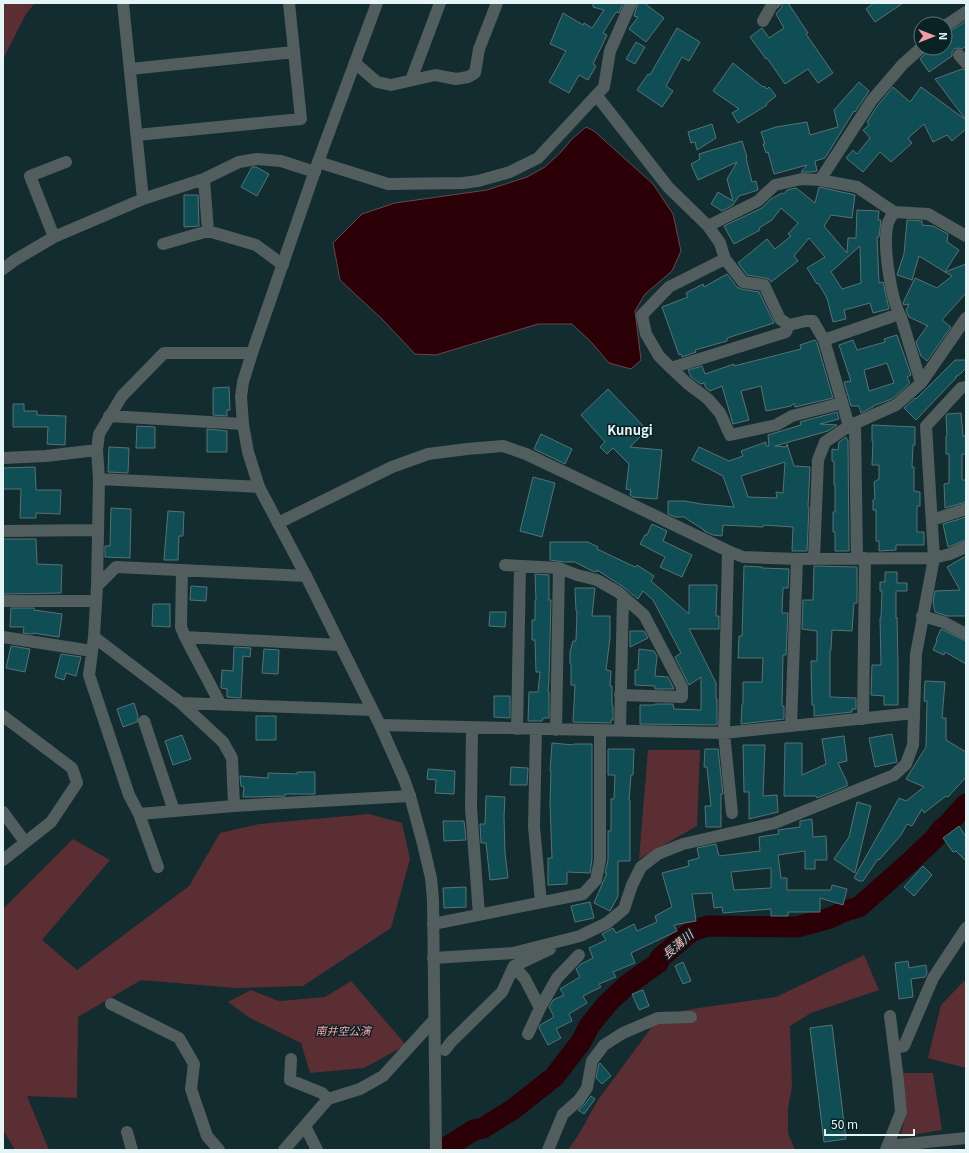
<svg xmlns="http://www.w3.org/2000/svg" width="969" height="1153" viewBox="0 0 969 1153" font-family="Georgia,'Noto Sans JP',serif">
	<rect width="100%" height="100%" fill="#132c2f"/>
	<path fill="#5a2e32" d="M3,3H35L26,14L3,59Z
		M648,750H700L697,826L639,859Z
		M369,814L402,823L410,859L391,928L303,986L236,988L141,980L78,1017L77,1098L27,1096L49,1150H15L3,1130V909L73,839L110,860L42,940L77,970L189,886L220,833L259,824Z
		M864,955L879,990L811,1013L790,1026L792,1087L788,1108V1133L795,1150H568L579,1134L598,1100L654,1024L682,1011L698,1008L776,997Z
		M351,981L406,1045L364,1068L310,1073L301,1043L250,1018L228,1002L251,990L279,1001L325,997Z
		M964,981H966V1068L928,1058L941,1005Z
		M903,1073H933L942,1130L900,1137L907,1111Z"/>
	<path fill="#2b0007" stroke="#63494e" d="M586,127L594,131L653,184L673,214L681,251L672,271L645,294L635,311L641,360L631,369L609,363L592,343L572,324H538L436,355L415,354L382,319L340,280L333,243L362,214L395,203L487,190L527,177L545,167L561,152L572,139Z"/>
	<g fill="none" stroke-linecap="round" stroke-linejoin="round">
		<path stroke="#2b0007" stroke-width="21" d="M442,1150L474,1130L483,1128L512,1110L554,1077L581,1042L589,1026L607,1004L627,985L658,963L660,958L692,931L708,926L797,927L830,918L845,911L859,907L911,861L935,838L941,830L948,824L966,804"/>
	</g>
	<path fill="#0f4e54" stroke="#577275" fill-rule="evenodd" d="M593,3H623L619,13L616,12L603,33L607,35L593,64L596,66L588,80L579,75L569,93L549,82L566,51L550,44L563,13L583,25L584,23L592,28L604,10L593,7Z
		M638,3H644L664,18L646,42L629,29L638,17L634,16Z
		M782,3H788L808,33L806,34L833,73L818,83L808,69L785,84L767,58L766,59L750,37L762,28L769,38L784,28L776,14L782,7Z
		M874,3H903L875,22L866,9Z
		M966,21V46L962,49L958,48L954,49L952,52V56L929,72L920,59L931,48H945V34Z
		M677,28L700,42L689,61L682,57L666,86L673,91L662,107L637,90L648,74L650,75Z
		M636,42L645,47L635,64L626,59Z
		M733,63L763,87L764,86L767,89L769,87L776,96L766,104L767,105L738,123L732,113L739,109L713,91Z
		M962,69L966,70V120L935,79Z
		M859,82L869,91L855,112L854,111L825,158L815,161L817,171L812,172H801L807,165L774,174L768,152L766,153L763,144H765L761,132L776,127L807,122L810,135L838,127L834,110Z
		M893,87L910,102L921,87L966,120V129L952,141L947,135L933,142L924,124L908,138L912,143L891,162L880,152L863,172L846,158L853,150L857,154L870,138L863,130L869,125L867,122L878,105Z
		M712,124L716,138L697,150L695,142L691,143L688,132Z
		M742,141L747,157L746,158L752,182L756,181L758,190L739,196L733,205L722,211L711,204L718,192L733,201L727,179L737,162L698,180L691,164L700,159L699,154Z
		M252,167H256L269,174L257,196L241,187Z
		M819,187L855,195L852,218L831,215L824,226L847,253L848,238H856L857,210L879,211L878,220H881L879,237H877L879,283L883,282L889,309L873,313L870,303L844,310L846,319L833,322L827,298L818,283L817,284L807,268L825,257L809,238L794,256L798,261L771,282L769,279L765,278L747,275L738,263L767,239L775,249L791,236L788,234L798,223L781,208L772,220L759,228L760,230L734,244L724,226L762,208L771,199L782,193L784,194L787,190L796,188L815,203ZM860,246L861,283L842,289L831,272Z
		M184,195H198L199,226L184,227Z
		M907,220L922,221V225L933,226L948,234L947,242L959,250L945,272L919,256L912,280L897,275L904,254Z
		M966,264V293L942,320L951,327L927,361L921,356L916,342L927,326H928L909,317L906,310L909,304L904,305L903,303L915,278L937,288L952,276L945,272Z
		M727,274L737,287L741,289L759,292L774,323L727,338V341L695,350L696,352L682,357L681,354L679,355L662,307L688,297L686,293L703,284L704,287Z
		M897,335L911,375L907,377L910,383L892,399L873,406V407L861,413L859,406H851L844,382L851,381L839,345L853,340L857,350L885,342L884,339ZM887,363L894,383L869,391L864,370Z
		M815,340L817,343L833,398L795,407L794,403L791,406L766,411L761,386L741,391L749,420L733,424L722,386L710,391L706,388L704,383L701,384L691,377L688,370L702,366L705,374L734,364V366L801,349L800,345Z
		M955,360H966V368L958,376H956V378L916,420L904,408L915,398L916,399Z
		M229,387L230,410H227V416L213,415V388Z
		M608,389L647,430L630,447L662,450L657,499L633,497L630,495L631,490L626,489L629,464L613,448L607,454L600,447L605,442L581,415Z
		M13,404H24V411H37V415L66,416L65,445L47,444L48,427H13Z
		M837,412L839,419L820,424L837,425L828,431L775,446L786,447L787,444L794,466L810,467L808,507H809L807,551H792L793,527L763,525V527L723,525L722,536L713,535L704,531V530L684,517H675L668,514V501H685L701,504L734,507L723,476L692,460L699,447L729,461L743,456L741,451L766,442V446H769L768,435L801,425L800,422ZM785,462L783,493L776,492L777,498L748,497L741,476Z
		M961,413L963,436H966V454H962V480H966V502L945,508L944,484L949,483V454H946V436H947L946,416L947,414Z
		M872,425L915,427V445H913L912,467H914V491L920,492V506H917V532H924V545H896V550L879,551V541H876V510H873V500L875,499L874,482L879,479V465H872L873,441H872Z
		M137,426L155,427V448H136Z
		M207,429L227,431V452H207Z
		M541,434L572,449L565,464L534,449Z
		M846,437L848,441L849,551H835V532H833V512H835V485H834V462L832,461V449L838,450L839,442Z
		M109,447L129,448L128,473L108,472Z
		M35,467L36,490H61L60,514L36,513V518H20L21,489H3V468Z
		M533,477L555,483L542,537L520,531Z
		M111,508L131,509L130,558L105,557V546H110Z
		M168,511L184,512L183,536H179L178,560H164Z
		M966,517V540L948,547L943,524Z
		M652,524L667,531L663,541L692,555L682,577L660,567L665,557L640,544L645,535H647Z
		M3,539H36L37,564L62,565L61,593L3,594Z
		M550,542H588L598,547L597,549L635,567L637,565L654,576L651,581L689,614V585H717L716,616H719V629H689L716,683V699H717V725L640,724V705H655V704H673L674,709L701,710V677L689,685L675,657L681,653L653,600L643,591L638,599L622,586L597,570V572L592,571L575,562H564L550,560Z
		M966,556V616H947L935,612L933,602L935,591L960,590L947,567Z
		M744,566L762,567V568L789,569L788,588H783L782,613H788L786,655H783L782,706H784V719L741,724L742,704H743V682H762L763,658H738L739,636H742Z
		M814,566L857,567V603H854L852,631L832,630L831,650H830V697L856,698V709H852V712L814,716V705H812L811,661H817V631L802,629L803,600H813Z
		M885,572H897V583H907V591H896V618L897,617L898,666V705H884V696L871,695L872,665H881L880,618H881L882,591H880V582H885Z
		M535,574L549,575V600H551L549,680L548,692H549V718H543L542,721H528L529,692H538L540,672H536L535,640H532V620H535V600H536Z
		M191,586L207,587L206,601L190,600Z
		M575,588H595L592,616H610V638L606,670L611,671L610,686H612V706H613V720H611V723L573,722L575,685H571V664H570V652L573,641H576L577,611H576Z
		M153,604H170V627L152,626Z
		M11,608H34V610L62,614L59,637L33,633V634L23,633L24,627H10Z
		M490,612H506L505,627L489,626Z
		M941,629L966,641V664L945,652L944,655L933,650L937,641L936,640Z
		M630,631H644L648,638L630,647Z
		M11,646L30,649L25,672L6,668Z
		M234,647L251,648L250,657L243,656L241,698L227,697V689L221,688L222,670L233,671Z
		M264,649L279,650L278,674L262,673Z
		M639,649L654,651L657,656L655,676L668,677L674,689H655V686L635,685V670H638Z
		M61,654L81,657L76,676L66,673L64,680L55,677Z
		M925,681L945,682L942,718H946V740L966,752V777L948,797L946,796L924,813L922,809L912,826L907,824L901,835L879,860L878,859L863,881H859L854,878L899,798L906,801L924,787L906,779L926,747L927,701H924Z
		M494,696H510V718L494,717Z
		M134,703L138,716L137,722L123,727L117,709Z
		M256,716H276V740H256Z
		M892,734L897,762L875,767L869,738Z
		M182,735L191,759L173,765L165,741Z
		M844,736L847,761L838,763L847,782V786L817,798L816,796H784L785,743H802V775L826,764L822,739Z
		M552,743L574,745V744H592V859L590,873L567,872V884L548,885V858H552L550,802L551,771H550Z
		M743,745H765L763,796L777,795L778,812L749,819V792H744Z
		M608,749H634L633,775H631L629,800H630V861H618V896L610,911L594,903L607,873H605L608,860V831H611V799H614L615,775H608Z
		M705,749H718L723,794H721V827H706L705,806H711L707,767H704Z
		M511,767L528,768L527,785H510Z
		M428,769L455,771L454,794L435,793L436,780L427,779Z
		M297,772H315V794H285V796L252,797H243L244,787L241,786L240,776L268,778V773L297,774Z
		M486,796L505,797L504,816L505,853L508,878L490,880L486,843H481L480,824H485Z
		M857,802L871,806L855,873L834,859L849,837Z
		M812,819L813,837L826,836L827,860H815V869H805V851L778,855L781,878H787V890H831L832,885L847,889L843,905L820,898V912H788V916H771V909L723,913L722,907L714,908L712,893L692,894L696,921L674,925L677,931L631,953L635,963L613,972L616,977L599,984L601,987L583,996L587,1003L569,1014L572,1021L556,1029L561,1038L548,1045L539,1028L540,1025L554,1017L549,1007L553,1000L564,995L560,989L580,977L576,969L581,964L593,958L589,948L606,940L602,934L613,928L616,933L634,924L637,931L657,922L655,916L672,907L662,873L689,866L688,861L699,858L697,848L716,844L719,856L760,851L759,837L779,834L778,830L800,827V821ZM771,868V888L734,890L731,872Z
		M443,821H464L466,840L444,841Z
		M959,826L966,837V861L956,851L953,852L943,838Z
		M923,866L932,875L914,896L904,887Z
		M466,887V907L444,908L443,888Z
		M590,902L594,918L575,922L571,906Z
		M908,961L909,968L926,965L927,973L925,977L911,979L913,997L899,999L895,963Z
		M683,962L691,981L683,984L675,966Z
		M643,990L649,1006L639,1010L632,994Z
		M832,1025L846,1139L824,1142L810,1028Z
		M599,1064L600,1063L611,1076L602,1084L596,1078Z
		M591,1096L595,1099L584,1114L578,1110L585,1104Z"/>
	<g fill="none" stroke-linecap="round" stroke-linejoin="round">
		<path stroke="#525d5e" stroke-width="12" d="M123,3L143,199
			M763,21L772,5L775,3
			M945,26L966,12
			M959,55L966,63
			M355,63L377,82L391,85L435,75L456,79L468,77L475,73L479,49L497,3
			M130,69L294,52
			M411,80L440,3
			M597,96L668,187L708,226L720,243L725,259L669,287L642,315L646,334L659,356L671,368L786,332L789,325
			M137,135L301,119L289,3
			M318,162L388,184L463,183L478,181L510,172L538,158L604,87L610,51L631,3
			M204,179L208,231L256,245L283,265
			M820,180L872,100L903,64L921,48
			M894,212C892,216 889,219 888,223C882,243 891,300 901,317L921,383
			M708,226L758,201L775,185L802,179L820,180L857,187L894,212L928,214L966,236
			M54,237L30,176L66,162
			M163,244L208,231
			M725,259L743,282L764,285L780,319L789,325
			M3,269L15,260L54,237L143,199L204,179L239,162L257,159L281,161L315,172
			M789,325L806,321H813L824,340L849,426
			M824,340L899,314
			M671,368L688,384L708,399L720,413L730,435L776,425L792,416L842,403
			M109,416L243,424
			M855,423L857,558
			M3,458L46,456L97,450
			M99,479L259,487
			M932,520L966,509
			M278,523L392,467L428,454L467,449L503,446L526,454L606,492L728,551L743,557L797,559L934,558L950,554L966,547
			M3,531L98,530
			M728,551L724,733L732,813
			M814,559L818,460L825,442L849,426L896,405L921,383L966,318
			M505,565L559,568L577,575L597,580L618,592L644,615L682,687V697L620,695
			M182,570L181,627L185,637L221,705
			M97,586L116,567L306,576
			M3,601H96
			M922,616L943,622L966,634
			M3,637L92,651
			M94,637L181,703L372,710
			M185,637L340,645
			M181,703L223,742L232,758L234,806
			M3,716L72,768L77,783L51,822L3,860
			M863,719L865,558
			M144,721L174,811
			M380,725L724,733L914,713
			M791,726L797,559
			M472,728L471,808L479,915
			M517,729L520,566
			M536,729L534,827L541,902
			M556,730L559,568
			M620,731L623,597
			M3,812L25,842
			M139,814L234,806L410,796
			M158,867L139,814L129,795L89,675L94,637L97,586L99,479L97,450L99,434L122,396L164,353H252
			M433,924L583,894L596,880L600,860V731
			M433,958L513,953L580,936L607,923L624,909L632,885L641,867L658,854L683,844L775,823L894,775L906,764L913,745L916,654L934,558L926,426L961,388L966,387
			M514,966L525,979L540,1008
			M111,1004L179,1038L194,1064L191,1089L207,1136L219,1150
			M528,1034L540,1008L557,978L579,955
			M894,1048L904,1046L933,978L966,928
			M445,1050L451,1042L502,992L514,966L550,949
			M291,1059L290,1080L322,1093L328,1099
			M305,1126L317,1150
			M127,1132L132,1150
			M888,1146L966,1138
			M284,1150L328,1099L360,1089L383,1076L434,1020
			M548,1150L563,1114L579,1100L587,1088L592,1061L604,1045L623,1033L658,1018L691,1017
			M886,1150L901,1112L898,1080L890,1016"/>
		<path stroke="#525d5e" stroke-width="12" d="M377,3L318,162L252,353L243,382L241,397L243,424L248,452L259,487L278,523L306,576L380,725L404,779L410,796L423,844L431,878L433,900L436,1150"/>
	</g>
	<g text-anchor="middle" stroke-width="3" stroke-linejoin="round" paint-order="stroke">
		<g font-size="11" font-style="italic" fill="#fda4ab" stroke="#092225">
			<text x="343" y="1035">南井空公演</text>
		</g>
		<g font-size="12" font-style="italic" fill="#feb6ba" stroke="#092225">
			<text transform="translate(678 945) rotate(-41)" y="4">長溝川</text>
		</g>
		<g font-size="13" font-weight="bold" fill="#e5f4f5" stroke="#092225">
			<text x="630" y="435">Kunugi</text>
		</g>
	</g>
	<rect width="969" height="1153" fill="none" stroke="#e5f4f5" stroke-width="8"/>
	<g transform="translate(933 36) rotate(90)"><circle r="19" fill="#092225" stroke="#617678"/>
	<path d="M0-3L7 15L0 10L-7 15Z" fill="#f49aa2"/>
	<text y="-6" font-size="11" font-weight="bold" text-anchor="middle" fill="#e5f4f5">N</text>
	</g>
	<path d="M825 1129v6h89v-6" fill="none" stroke="#e5f4f5" stroke-width="2"/>
	<text x="831" y="1129" font-size="12" fill="#e5f4f5" stroke="#092225" stroke-width="3" paint-order="stroke">50 m</text>
</svg>
